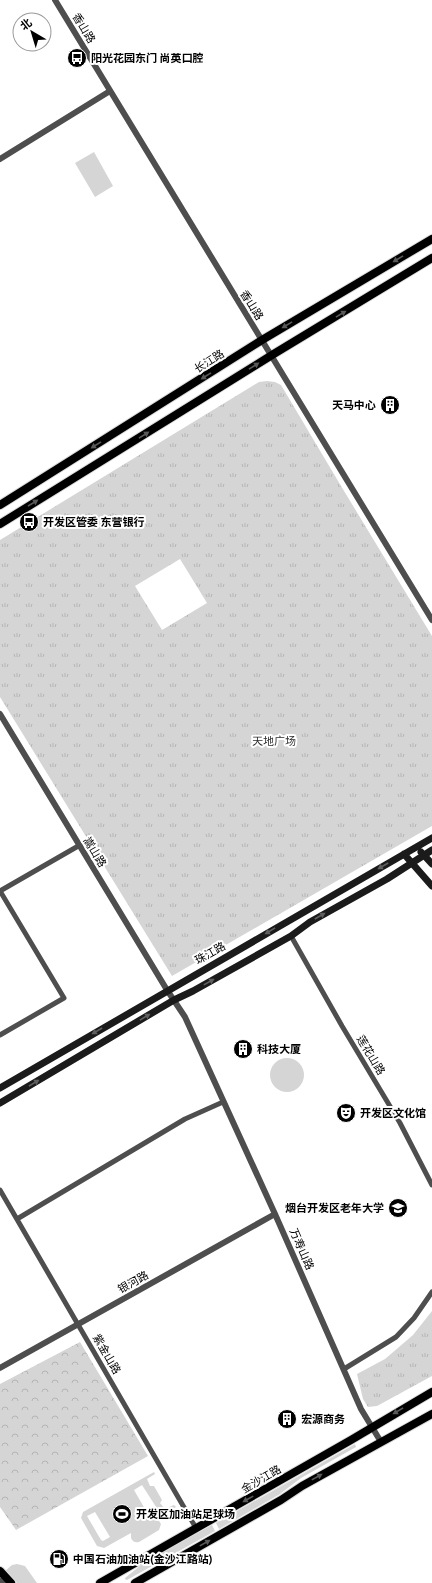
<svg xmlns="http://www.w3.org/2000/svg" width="432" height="1583" viewBox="0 0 432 1583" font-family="Ubuntu,'Noto Sans SC',sans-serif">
	<defs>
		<pattern id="forest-crowns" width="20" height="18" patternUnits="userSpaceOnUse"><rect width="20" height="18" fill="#d5d5d5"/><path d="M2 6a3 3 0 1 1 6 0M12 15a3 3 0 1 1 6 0" fill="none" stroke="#b5b5b5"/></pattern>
		<pattern id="park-tufts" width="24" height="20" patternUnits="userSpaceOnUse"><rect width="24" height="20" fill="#d5d5d5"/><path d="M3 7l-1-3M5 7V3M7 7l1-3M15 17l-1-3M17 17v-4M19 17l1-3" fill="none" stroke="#b5b5b5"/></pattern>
	</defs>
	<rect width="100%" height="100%" fill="#fff"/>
	<path fill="#d5d5d5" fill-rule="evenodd" d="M94,152L113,186L95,197L75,163Z
		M270 1075a17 17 0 1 1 34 0a17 17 0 1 1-34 0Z
		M355,1444L356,1447L301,1478L280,1494L219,1529L216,1523Z
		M154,1472L155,1474L147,1479L150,1486H154L162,1500L160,1503L165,1509L174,1505L176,1507L155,1519L159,1521L161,1524L159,1530L139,1542C135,1543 133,1542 131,1538V1533L104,1548L97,1546L81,1518L83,1512ZM142,1485L158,1510L157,1512L149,1516L134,1490ZM95,1512L110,1537L103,1541L101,1540L87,1516Z
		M212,1525L215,1531L127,1580L125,1579V1578L146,1561Z
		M17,1564L25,1566L37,1583H17L5,1571L12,1565Z"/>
	<path fill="url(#forest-crowns)" d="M80,1342L148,1456L16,1530L0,1507V1384Z"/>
	<path fill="url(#park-tufts)" fill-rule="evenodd" d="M267,381L275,382L281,385L341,486L432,636V826L172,976L0,697V540L259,382ZM180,559L207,603L162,630L135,586Z
		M432,1311V1376L377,1406L368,1407L363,1399L357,1374L385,1359L413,1335Z"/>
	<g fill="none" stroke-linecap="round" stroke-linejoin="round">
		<g stroke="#dbdbdb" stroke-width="10">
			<path id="primary" d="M0,505L262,340L432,239
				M0,524L272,355L432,258
				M0,1571L11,1583
				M100,1583L351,1440L432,1392
				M135,1583L281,1500L302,1486L432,1414"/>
		</g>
		<path stroke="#4e4e4e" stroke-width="5" d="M0,891L64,998L0,1035
			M0,891L80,845
			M291,936L342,1026L400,1123L432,1185
			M0,1190L196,1528
			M17,1219L185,1119L223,1102
			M344,1369L396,1337L414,1318L432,1292"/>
		<path stroke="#4e4e4e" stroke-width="6" d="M55,0L432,620
			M0,159L110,91
			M0,714L167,990L185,1017L275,1214L361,1409L381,1442
			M0,1368L275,1214
			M0,1581L2,1583"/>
		<path stroke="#1b1b1b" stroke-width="7" d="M421,852L432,864
			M404,854L432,886
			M0,1088L432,838
			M0,1103L174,1000L193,991L291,936L310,922L387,879L432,850"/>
		<use href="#primary" stroke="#000" stroke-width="8"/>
	</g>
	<defs><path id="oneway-solid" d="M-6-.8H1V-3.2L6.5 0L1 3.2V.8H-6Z"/></defs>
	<g fill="#595959">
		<use href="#oneway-solid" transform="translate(398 259) rotate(149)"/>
		<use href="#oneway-solid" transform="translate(341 314) rotate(-31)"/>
		<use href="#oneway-solid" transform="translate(287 325) rotate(149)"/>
		<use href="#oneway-solid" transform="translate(254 366) rotate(-32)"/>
		<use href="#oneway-solid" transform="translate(206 376) rotate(148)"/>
		<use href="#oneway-solid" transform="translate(144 435) rotate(-32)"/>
		<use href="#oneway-solid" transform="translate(96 445) rotate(148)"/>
		<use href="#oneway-solid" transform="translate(33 503) rotate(-32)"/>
		<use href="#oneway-solid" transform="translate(398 1411) rotate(149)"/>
		<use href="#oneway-solid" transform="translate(317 1477) rotate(-29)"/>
		<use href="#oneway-solid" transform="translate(248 1499) rotate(151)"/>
		<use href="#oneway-solid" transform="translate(205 1543) rotate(-29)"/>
	</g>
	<g fill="#5f5f5f">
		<use href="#oneway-solid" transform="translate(383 866) rotate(150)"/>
		<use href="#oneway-solid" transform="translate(320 916) rotate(-30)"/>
		<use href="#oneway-solid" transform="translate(270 931) rotate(149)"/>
		<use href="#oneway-solid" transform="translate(209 982) rotate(-29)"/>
		<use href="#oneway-solid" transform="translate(145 1017) rotate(-31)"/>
		<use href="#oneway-solid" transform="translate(97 1031) rotate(150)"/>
		<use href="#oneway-solid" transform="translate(34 1083) rotate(-31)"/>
	</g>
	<defs>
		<g id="bus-disc" transform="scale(1)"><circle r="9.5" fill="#000" stroke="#fff"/><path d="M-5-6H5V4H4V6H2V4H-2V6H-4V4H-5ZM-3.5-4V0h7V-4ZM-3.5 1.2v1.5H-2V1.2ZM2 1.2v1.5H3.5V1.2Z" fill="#fff"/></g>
		<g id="building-disc" transform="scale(1)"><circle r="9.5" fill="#000" stroke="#fff"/><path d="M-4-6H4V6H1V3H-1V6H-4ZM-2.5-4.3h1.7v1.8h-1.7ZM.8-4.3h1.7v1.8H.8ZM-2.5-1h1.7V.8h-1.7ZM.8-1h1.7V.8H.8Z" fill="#fff"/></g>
		<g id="theatre-disc" transform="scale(1)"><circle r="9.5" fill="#000" stroke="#fff"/><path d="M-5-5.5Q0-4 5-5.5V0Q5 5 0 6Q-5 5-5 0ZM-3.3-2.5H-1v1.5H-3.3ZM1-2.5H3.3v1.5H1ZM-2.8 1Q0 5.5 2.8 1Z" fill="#fff"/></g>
		<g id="school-disc" transform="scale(1)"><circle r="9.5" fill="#000" stroke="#fff"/><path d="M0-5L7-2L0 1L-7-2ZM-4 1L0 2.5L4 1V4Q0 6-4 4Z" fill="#fff"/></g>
		<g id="stadium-disc" transform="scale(1)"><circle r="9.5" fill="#000" stroke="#fff"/><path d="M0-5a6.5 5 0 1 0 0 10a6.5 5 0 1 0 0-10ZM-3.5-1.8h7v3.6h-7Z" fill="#fff"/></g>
		<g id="fuel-disc" transform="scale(1)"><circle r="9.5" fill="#000" stroke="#fff"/><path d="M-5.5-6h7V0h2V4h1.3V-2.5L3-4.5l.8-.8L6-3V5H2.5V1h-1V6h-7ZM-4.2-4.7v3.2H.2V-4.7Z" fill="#fff"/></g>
	</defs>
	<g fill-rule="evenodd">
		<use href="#bus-disc" x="77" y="58"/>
		<use href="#building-disc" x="390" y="405"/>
		<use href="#bus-disc" x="29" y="522"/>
		<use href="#building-disc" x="243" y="1049"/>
		<use href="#theatre-disc" x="346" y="1113"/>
		<use href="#school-disc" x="398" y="1208"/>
		<use href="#building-disc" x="287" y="1419"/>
		<use href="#stadium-disc" x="122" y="1514"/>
		<use href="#fuel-disc" x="59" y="1559"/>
	</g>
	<g text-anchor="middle" stroke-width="4" stroke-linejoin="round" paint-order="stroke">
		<g font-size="11" fill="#000" stroke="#fff">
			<text transform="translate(84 28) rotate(59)" y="4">香山路</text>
			<text transform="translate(252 305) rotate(58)" y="4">香山路</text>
			<text transform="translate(209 361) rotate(-32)" y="4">长江路</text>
			<text transform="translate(95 852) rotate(59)" y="4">嵩山路</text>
			<text transform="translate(210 953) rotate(-29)" y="4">珠江路</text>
			<text transform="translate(371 1055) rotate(59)" y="4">莲花山路</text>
			<text transform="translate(302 1249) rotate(66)" y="4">万寿山路</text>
			<text transform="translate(133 1282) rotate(-29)" y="4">银河路</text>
			<text transform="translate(107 1354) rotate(60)" y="4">紫金山路</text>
			<text transform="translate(261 1479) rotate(-30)" y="4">金沙江路</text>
		</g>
		<g font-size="11" font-weight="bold" fill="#000" stroke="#fff" text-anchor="start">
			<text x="91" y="62">阳光花园东门 尚英口腔</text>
			<text x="376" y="409" text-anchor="end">天马中心</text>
			<text x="43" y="526">开发区管委 东营银行</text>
			<text x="257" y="1053">科技大厦</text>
			<text x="360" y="1117">开发区文化馆</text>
			<text x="384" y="1212" text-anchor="end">烟台开发区老年大学</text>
			<text x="301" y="1423">宏源商务</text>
			<text x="136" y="1518">开发区加油站足球场</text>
			<text x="73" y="1563">中国石油加油站(金沙江路站)</text>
		</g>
		<g font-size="11" fill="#2c2c2c" stroke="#fff">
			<text x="274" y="745">天地广场</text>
		</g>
	</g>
	<g transform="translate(32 32) rotate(322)"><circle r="19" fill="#ffffff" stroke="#999999"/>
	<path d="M0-3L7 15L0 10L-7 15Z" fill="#000000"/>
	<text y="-6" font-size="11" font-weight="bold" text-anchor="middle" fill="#000000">北</text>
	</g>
</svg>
